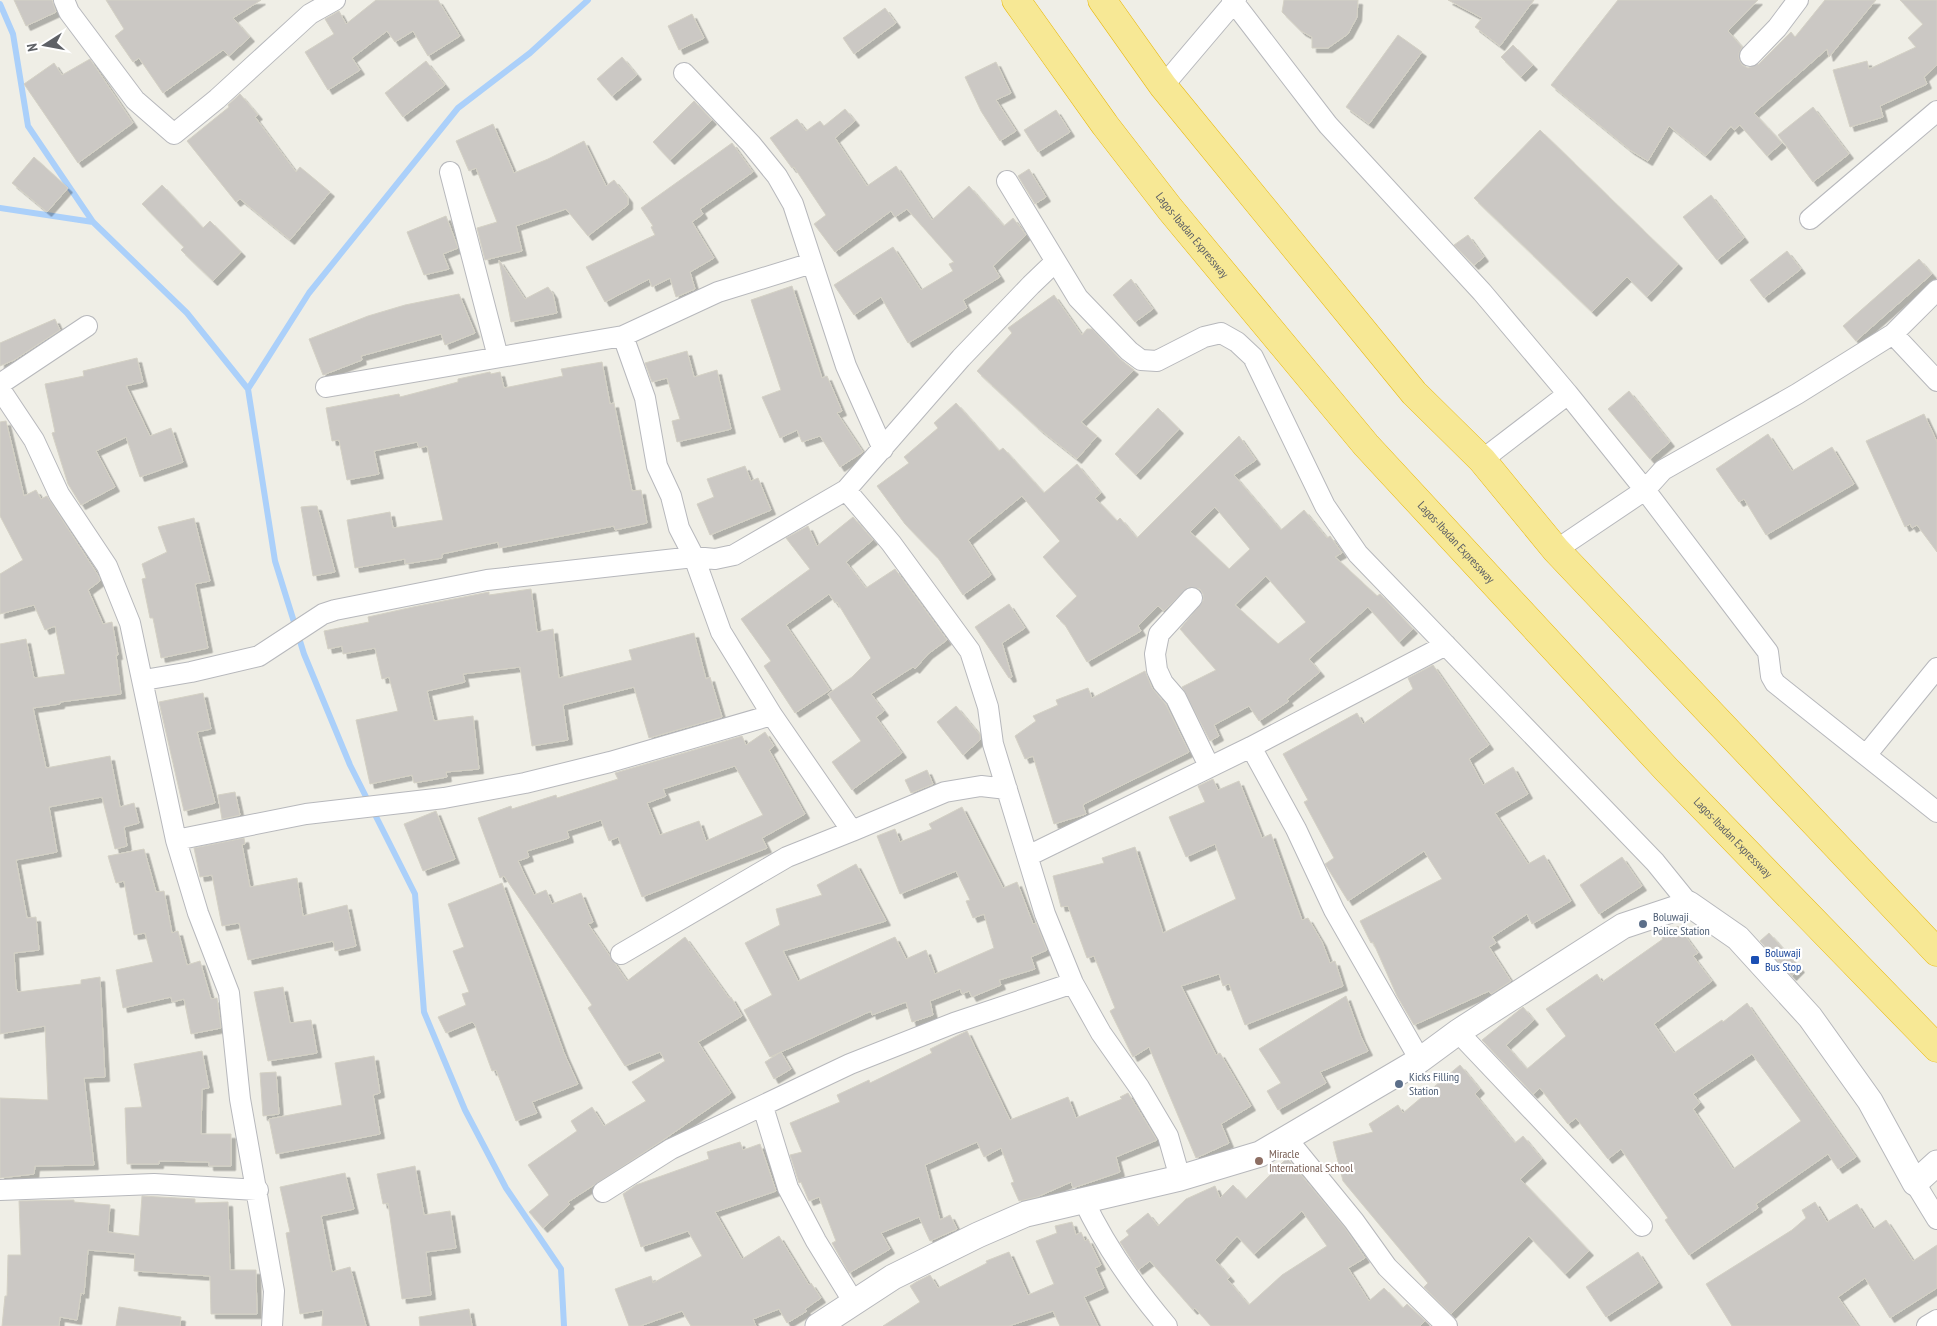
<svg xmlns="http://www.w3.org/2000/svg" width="1937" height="1326" viewBox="0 0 1937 1326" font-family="'PT Sans Narrow',sans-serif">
	<defs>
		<filter id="shadow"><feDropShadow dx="4.5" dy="4.5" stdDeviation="0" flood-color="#0004"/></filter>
	</defs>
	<rect width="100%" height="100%" fill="#efeee6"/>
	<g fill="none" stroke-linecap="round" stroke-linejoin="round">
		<path stroke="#abd0fa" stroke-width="6" d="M0,4L13,34L28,126L93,222L187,313L248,389L275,561L304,654L350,765L415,894L424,1012L465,1110L506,1188L561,1269L564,1326
			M0,208L93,222
			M248,389L309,293L458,108L530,53L588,0"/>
	</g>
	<path fill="#cbc8c4" stroke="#d4d1c5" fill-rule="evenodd" filter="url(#shadow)" d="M14,0H52L56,12L26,26Z
		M106,0H261L233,18L250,37L229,56L223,50L163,93L139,58L133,62L115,36L124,29Z
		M376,0H438L460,36L428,56L413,31L395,42L387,31L352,58L360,70L328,90L305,52L334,34L325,19L339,11L346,24Z
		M1284,0H1358L1357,17L1348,34L1328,48H1312V37L1301,31L1282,12Z
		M1448,0H1534L1500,46L1475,27L1482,18Z
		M1618,0H1758L1728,31L1742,47L1739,53V59L1742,65L1748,68L1759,64L1791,32L1795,37L1825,0H1876L1829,57L1827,49L1754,113L1782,143L1767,156L1740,125L1734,130L1731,126L1706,156L1669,126L1648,161L1630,150L1551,85Z
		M1900,0H1937V65L1924,77L1927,84L1880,106L1883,117L1850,127L1833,70L1867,61L1869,69L1916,47L1908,38L1923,24Z
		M885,8L896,23L854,54L843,38Z
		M692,14L704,38L679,50L668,26Z
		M1398,35L1422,52L1369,124L1346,107Z
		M1513,45L1533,65L1521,77L1501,57Z
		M622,57L637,75L612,96L597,79Z
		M90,59L133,123L78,163L24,84L54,63L62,75Z
		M426,61L445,85L403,117L385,93Z
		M996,62L1011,93L996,100L1016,131L1000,141L981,111L965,77Z
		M240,94L258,115L255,117L296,172L300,167L330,192L290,240L240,199L236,202L187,141L229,107L228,105Z
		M694,101L712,120L670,160L653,142Z
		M1813,107L1849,154L1813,182L1778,135Z
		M845,109L855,121L835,138L867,186L896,166L932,220L969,186L1004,226L1013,218L1026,235L993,266L1000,277L963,300L967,308L908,343L881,297L854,315L834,285L893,247L921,290L953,271L949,264L954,262L907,209L895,217L891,211L835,252L814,224L826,215L794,167L792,168L770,138L797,119L806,131L820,121L824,126Z
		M1056,110L1070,132L1038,152L1024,130Z
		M493,124L514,173L548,159L584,141L606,186L614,180L628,198V205L588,236L566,209L516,226L522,251L485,260L477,228L497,222L476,168L469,171L456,141Z
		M1540,130L1678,264L1647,297L1627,277L1592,312L1474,198Z
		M732,143L753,172L700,209L703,214L692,222L714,258L690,272L695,289L676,297L670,278L652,287L649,279L605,302L586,267L655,235L651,227L653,226L641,208Z
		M34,157L68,188L47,212L12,183Z
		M1029,169L1046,197L1035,204L1018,176Z
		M162,185L203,228L210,221L241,252L213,281L181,250L184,247L142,204Z
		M1711,195L1744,238L1717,260L1683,217Z
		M446,216L458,248L443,254L449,269L424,275L407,232Z
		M1468,235L1484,257L1474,265L1454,245Z
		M1787,251L1801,269L1764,298L1750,280Z
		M1919,259L1932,274L1856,341L1843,326Z
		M499,260L525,299L548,287L553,294L557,313L511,322Z
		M1131,279L1153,309L1135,322L1113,295Z
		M792,286L822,378L827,376L842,411L837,413L863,452L840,467L820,436L802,442L797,430L780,438L762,397L781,390L751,300Z
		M459,294L475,333L445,345L441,334L361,356L362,360L323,375L309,339L368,316L405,305Z
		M1054,295L1082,335L1087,329H1092L1120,359L1134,370L1081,422L1097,436L1077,459L1038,428L977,371L1012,333L1008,328Z
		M55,319L60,330L14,360L0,366V343Z
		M687,351L694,377L717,370L731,429L677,442L672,421L680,419L667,378L652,382L645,363Z
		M137,358L143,382L126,386L150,436L171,428L183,462L140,477L126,437L96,451L115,487L81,505L68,484L52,433L55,432L45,384L84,376L83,371Z
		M602,362L610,404L614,403L632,491L641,490L647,523L615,530L614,526L499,548L498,542L442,554V558L405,564V559L355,568L347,520L390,512L393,528L443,520L427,446L419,448L417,442L374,451L379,474L347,480L339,440L332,441L326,408L399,394L400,397L458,382V379L490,372L491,374L500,372L504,388L563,376L561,369Z
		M1629,391L1670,442L1650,459L1608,409Z
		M956,403L999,451L1003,448L1044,493L1077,464L1101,493L1095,498L1117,521L1120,518L1137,538L1239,436L1256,460L1234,475L1281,530L1304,510L1327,538L1330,536L1342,553L1335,557L1377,596L1380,594L1413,629L1399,642L1368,607L1309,659L1320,672L1287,699L1289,701L1259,721L1249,706L1214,725L1219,736L1210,741L1182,687L1216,670L1180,629L1203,601V594L1200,589L1188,587L1164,611L1158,606L1138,626L1141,631L1087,662L1065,625L1056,616L1077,596L1043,557L1060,541L1022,496L968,540L991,575L963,595L938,558L905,524L877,486L909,463L904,457L938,428L934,423ZM1215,507L1250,549L1229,569L1190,532ZM1266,576L1306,622L1278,644L1235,605Z
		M1158,408L1179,429L1136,475L1115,454Z
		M1924,414L1937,442V552L1917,525L1912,528L1910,524L1905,527L1866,441Z
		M6,421L24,496L36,490L41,499L47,496L99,577L100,581L88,590L103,624L112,622L118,655H116L121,694L60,702V704L33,708L46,768L110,756L120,807L134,803L139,823L124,827L127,846L115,849L102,797L49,807L57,852L16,860L27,918L36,917L39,950L14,953L16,988L18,992L81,984V980L100,977L105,1077L84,1078L94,1165L35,1166L34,1174L0,1178V1098L48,1100L45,1026L0,1034V644L26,639L34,678L65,674L55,626L45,630L34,605L0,614V574L23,560L0,516V422Z
		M1768,434L1792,471L1832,447L1854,484L1766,535L1744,499L1739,502L1716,469Z
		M745,466L751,481L758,478L771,510L710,535L697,504L714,497L707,479Z
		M311,506H317L335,572L313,576L301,507Z
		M853,517L873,540L846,562L866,588L895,569L947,640L928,654L915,669L913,667L871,694L884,711L876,717L902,753L852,790L832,762L861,741L828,694L852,677L871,658L837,602L835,603L829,594L786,625L830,690L795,713L764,666L771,661L741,619L810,569L786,538L808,526L817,546Z
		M194,518L210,581L195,584L208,648L161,658L153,618H150L142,579L146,578L142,564L167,552L158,527Z
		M531,589L537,632L553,629L559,678L632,660L629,650L694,633L706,679L710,677L722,717L649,738L634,687L563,705L568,740L532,746L520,667L463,674L465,682L427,691L434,721L473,716L479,769L446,772L447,777L414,783L412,775L370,784L356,720L398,711L389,677L382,679L375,648L343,654L342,646L328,649L324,631L369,622L368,617L413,607L489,592V595Z
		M1009,604L1025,628L1002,643L1012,677L1009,678L975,627Z
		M1433,665L1489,745L1469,759L1483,785L1513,767L1528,794L1495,813L1528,864L1544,855L1571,901L1532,924L1527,914L1492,937L1496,943L1489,947L1511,981L1491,994L1489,991L1414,1025L1397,996L1373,942L1371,943L1360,921L1442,879L1424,851L1348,901L1325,864L1334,858L1304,802L1308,800L1283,754L1357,713L1363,724L1413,689L1408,678Z
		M1145,671L1152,688L1166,705L1189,752L1084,804L1083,806L1086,814L1054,824L1033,756L1025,759L1015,736L1036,721L1033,716L1058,705L1056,700L1088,688L1092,698Z
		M203,693L211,729L197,732L215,803L184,811L159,702Z
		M956,706L980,735V740L963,755L937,722Z
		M765,732L774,746L769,750L805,814L762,838L767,848L642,897L618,837L609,841L601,820L567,831L569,838L527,851L529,857L518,861L534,895L546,890L552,904L581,893L593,922L588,924L627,981L685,937L729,998L731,997L742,1016L698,1042L731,1093L666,1138L568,1202L570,1204L543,1228L529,1212L549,1195L528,1165L577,1131L571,1121L592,1107L604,1126L646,1101L632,1082L665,1061L660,1052L625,1066L588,1008L592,1005L504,876L500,878L478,818L511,806L512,809L556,795L557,798L618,779L615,773L742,736L746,745ZM735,766L763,815L706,841L699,821L660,835L647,803L666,796L663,789Z
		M927,770L933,784L911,793L905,780Z
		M1213,779L1218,790L1239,781L1262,838L1271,834L1302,920L1308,918L1322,942L1330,963L1335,961L1343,986L1245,1025L1229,984L1223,986L1219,974L1181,986L1216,1055L1220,1053L1251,1106L1221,1124L1229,1143L1196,1158L1149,1047L1133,1057L1110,1011L1115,1008L1094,956L1087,958L1068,906L1061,907L1053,876L1104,863L1102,858L1135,847L1163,933L1236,899L1215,844L1186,857L1169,817L1205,802L1198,786Z
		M235,792L240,815L222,819L218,795Z
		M962,807L1003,888L1017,882L1033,924L1036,923L1047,950L1031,957L1035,969L999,980L1001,985L972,997L969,991L962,994L960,989L930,1001L933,1015L912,1022L906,1002L872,1015L871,1011L770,1057L744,1010L772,995L745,943L780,925L776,909L822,895L817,885L856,864L886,921L783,951L798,981L895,937L906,959L926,950L935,974L994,948L984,914L973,918L966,901L970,900L956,871L900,894L877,836L895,829L900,842L932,829L929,824Z
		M436,811L455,859L423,871L404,824Z
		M244,838L245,844L242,845L250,887L297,878L303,916L347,905L356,946L335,951L333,941L248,960L239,923L222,926L212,875L200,877L194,848Z
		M144,849L156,892L164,891L172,933L178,931L187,965L200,961L211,999L217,998L221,1028L191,1034L184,999L172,1002L171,997L123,1008L116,970L153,962L145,933L134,935L124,881L116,883L108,856Z
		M1622,857L1642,886L1599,914L1580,885Z
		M502,883L564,1053L578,1084L532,1102L537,1113L516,1121L496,1070L492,1071L475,1025L472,1022L446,1033L438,1017L466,1005L462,994L469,992L453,951L464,947L448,904Z
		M1678,926L1698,953L1693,956L1712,981L1654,1024L1674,1053L1722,1020L1723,1022L1747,1003L1856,1157L1838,1169L1828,1154L1756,1204L1758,1208L1689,1255L1665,1220L1668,1218L1621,1149L1608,1159L1576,1118L1568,1124L1540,1088L1533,1094L1482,1040L1523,1007L1534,1020L1506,1045L1527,1069L1566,1036L1546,1009L1597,974L1602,982L1663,939L1662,937ZM1752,1054L1801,1121L1733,1169L1693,1109L1700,1103L1693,1094Z
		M1769,933L1800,968L1792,976L1760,941Z
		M283,987L290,1023L311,1020L317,1053L268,1061L254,992Z
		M1346,996L1361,1037L1368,1051L1320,1072L1326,1083L1278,1110L1267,1091L1281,1083L1259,1049Z
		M967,1031L1010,1120L1068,1097L1076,1118L1122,1099L1120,1097L1128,1093L1157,1140L1116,1157L1120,1172L1073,1188L1071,1182L1037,1197L1019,1201L1011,1183L1014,1182L1001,1148L984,1157L977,1142L925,1165L940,1220L950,1215L957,1229L930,1241L919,1217L881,1233L890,1249L849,1273L832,1243L836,1241L819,1197L809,1201L801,1182L799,1183L790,1155L802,1152L790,1123L840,1102L837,1095L869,1080L870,1083L932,1053L930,1049Z
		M202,1051L209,1088L202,1089L201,1134H231V1166H209V1162L159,1161V1164H127L125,1108L142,1107L134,1064Z
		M781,1052L791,1069L774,1079L765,1062Z
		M374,1056L380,1093L373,1095L380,1134L276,1154L269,1119L342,1105L335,1063Z
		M1460,1065L1480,1089L1475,1094L1515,1143L1523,1136L1542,1159L1520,1179L1589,1251L1565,1274L1529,1236L1451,1314L1424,1287L1428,1283L1343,1181L1333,1142L1373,1132L1369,1124L1398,1105L1403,1113Z
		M276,1072L279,1114L263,1116L260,1073Z
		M740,1142L743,1150L760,1144L776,1191L715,1212L742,1259L779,1236L809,1285L811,1283L821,1298L805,1309L807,1311L787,1323L779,1309L753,1319L756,1326H691L682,1311L640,1326H629L615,1289L651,1276L653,1283L702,1256L688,1231L641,1247L623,1194L636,1185L709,1159L707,1152Z
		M1287,1158L1345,1228L1365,1258L1348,1268L1369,1301L1384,1288L1403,1308L1407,1304L1425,1321L1420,1326H1211L1195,1308L1193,1310L1150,1261L1138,1270L1120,1242L1129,1235L1126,1231L1148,1213L1158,1226L1186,1199L1215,1186L1220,1198L1233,1185L1246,1199ZM1302,1211L1327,1246L1282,1275L1249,1305L1227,1279L1230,1277L1215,1260L1237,1236L1254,1254Z
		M415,1166L424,1215L450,1211L456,1248L426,1252L431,1295L402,1299L388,1203L383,1204L377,1174Z
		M345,1173L354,1209L321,1216L332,1272L350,1267L366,1326H322L323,1310L300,1314L286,1233L290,1232L280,1187Z
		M142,1196L195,1199V1203L228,1202L230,1270H256L257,1314H211L210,1276L134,1271L135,1254L88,1250L84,1294L81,1293L77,1320L60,1317L59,1326H2L5,1296H7L8,1255H21L19,1201L74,1200V1202L110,1205L108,1232L139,1236Z
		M1815,1202L1827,1222L1857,1204L1873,1229L1886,1220L1913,1261L1937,1245V1288L1890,1318L1865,1278L1838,1297L1858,1326H1732L1706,1284L1792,1230L1806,1218L1802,1210Z
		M1072,1222L1076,1235L1081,1232L1085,1241L1088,1239L1101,1265L1095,1268L1104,1288L1084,1297L1098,1326H1060L1053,1311L1009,1326H883L920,1302L910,1286L916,1282L930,1275L938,1288L987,1263L986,1261L1009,1252L1028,1295L1054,1284L1036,1241L1057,1233L1055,1226Z
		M1638,1252L1658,1283L1606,1317L1586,1287Z
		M119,1307L181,1317L180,1326H116Z
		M469,1309L472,1326H420L419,1317Z"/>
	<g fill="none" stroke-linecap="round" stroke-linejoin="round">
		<g stroke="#b7b8bc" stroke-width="22">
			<path id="minor" d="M64,0L69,12L135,100L174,134L217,99L310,14L335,0
				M1232,0L1328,125L1482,292L1568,394L1645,490L1768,652L1771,676L1775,683L1937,812
				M1750,56L1777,28L1798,0
				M684,73L751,144L777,176L793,204L846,366L883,449
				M1163,86L1236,0
				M450,172L498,357
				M1007,181L1078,298L1129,351L1141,360L1157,361L1204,337L1221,333L1237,342L1253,357L1325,506L1358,554L1655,862L1689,904
				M1810,219L1937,111
				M1893,334L1937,381
				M623,336L645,398L657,466L671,496L679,528L694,557L721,632L772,715L852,831L945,792L981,786L1007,789
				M0,384L87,326
				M326,387L623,336L718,292L812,263
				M0,389L34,440L59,494L107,566L130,623L176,840L198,913L229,993L240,1099L274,1291L272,1326
				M1482,460L1568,394
				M846,490L891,543L970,651L988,707L993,744L1045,914L1073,983L1101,1033L1139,1087L1168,1136L1180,1178
				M1556,550L1645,490L1663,470L1797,394L1893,334L1937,290
				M1192,598L1159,634L1155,654L1157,670L1163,683L1176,698L1209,766
				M144,680L191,672L259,656L323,614L335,610L487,580L694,557L715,559L734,555L846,490L961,358L1031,285L1055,262
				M1251,747L1296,829L1334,910L1420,1060
				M1867,754L1937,668
				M176,840L306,814L444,798L525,783L610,762L772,715
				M1028,856L1251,747L1446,645
				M621,954L787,857L852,831
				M1458,1032L1642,1226
				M763,1107L788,1188L816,1241L853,1301
				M1287,1139L1354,1221L1387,1267L1447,1326
				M1915,1183L1937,1219
				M0,1190L154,1184L258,1190
				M603,1192L671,1149L850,1064L954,1023L1073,983
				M1083,1199C1105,1246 1133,1286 1167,1326
				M1927,1326L1937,1320"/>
		</g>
		<g stroke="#b7b8bc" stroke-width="27">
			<path id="tertiary" d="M818,1326L893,1277L978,1235L1026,1214L1180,1178L1260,1154L1420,1060L1458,1032L1623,926L1689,904L1738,938L1810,1017L1870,1101L1915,1183L1937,1163"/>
		</g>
		<g stroke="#e9b90d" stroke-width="29">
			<g id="motorway">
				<path id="s1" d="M1016,0L1105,125L1170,209L1366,445L1667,770L1937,1048"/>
				<path d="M1102,0L1163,86L1414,393L1482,460L1556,550L1937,952"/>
			</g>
		</g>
		<use href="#minor" stroke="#fff" stroke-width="20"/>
		<use href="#tertiary" stroke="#fff" stroke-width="25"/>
		<use href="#motorway" stroke="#f7e895" stroke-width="28"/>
	</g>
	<g fill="#5c6f8a" stroke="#fff" stroke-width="2">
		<circle cx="1643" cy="924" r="5"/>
		<circle cx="1399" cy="1084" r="5"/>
	</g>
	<rect fill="#1a4fb4" stroke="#fff" stroke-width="2" x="1750" y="955" width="10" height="10" rx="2.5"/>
	<circle fill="#8d6e63" stroke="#fff" stroke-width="2" cx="1259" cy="1161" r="5"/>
	<g text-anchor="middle" stroke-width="4.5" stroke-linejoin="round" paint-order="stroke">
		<g font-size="12" fill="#5e6166" stroke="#fff">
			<text dy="4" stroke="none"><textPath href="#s1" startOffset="294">Lagos-Ibadan Expressway</textPath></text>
			<text dy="4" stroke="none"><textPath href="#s1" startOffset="699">Lagos-Ibadan Expressway</textPath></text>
			<text dy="4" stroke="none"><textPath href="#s1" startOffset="1104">Lagos-Ibadan Expressway</textPath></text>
		</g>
		<g font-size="12" fill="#4e5e75" stroke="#fff" text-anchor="start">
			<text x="1653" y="921">Boluwaji<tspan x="1653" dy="14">Police Station</tspan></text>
			<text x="1409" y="1081">Kicks Filling<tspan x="1409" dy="14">Station</tspan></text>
		</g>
		<g font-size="12" fill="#164399" stroke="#fff" text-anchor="start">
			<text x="1765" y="957">Boluwaji<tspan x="1765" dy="14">Bus Stop</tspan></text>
		</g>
		<g font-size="12" fill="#785e54" stroke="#fff" text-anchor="start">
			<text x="1269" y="1158">Miracle<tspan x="1269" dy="14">International School</tspan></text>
		</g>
	</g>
	<g transform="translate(45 45) rotate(259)" stroke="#ffffff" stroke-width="4" paint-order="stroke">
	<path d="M0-4L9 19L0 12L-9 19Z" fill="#5e6166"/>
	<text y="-8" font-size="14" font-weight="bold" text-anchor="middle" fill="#5e6166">N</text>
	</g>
</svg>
